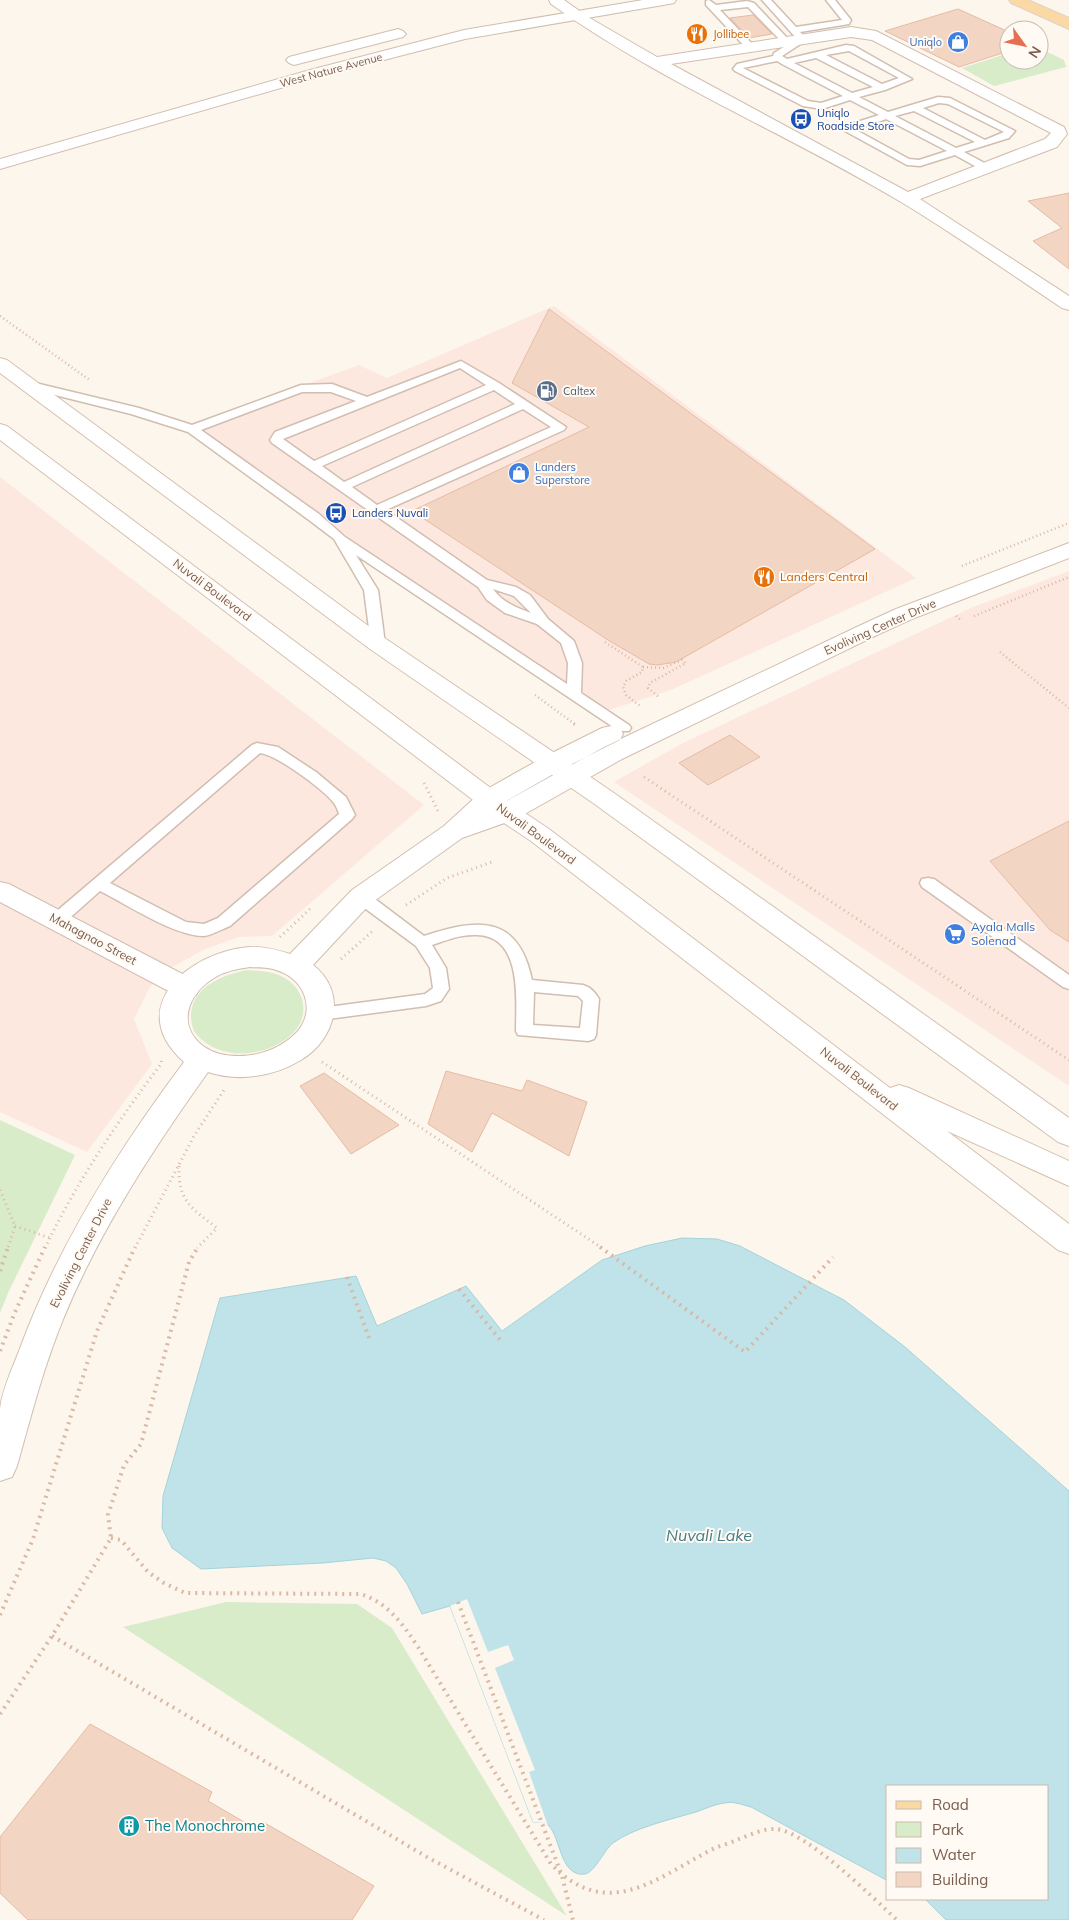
<svg xmlns="http://www.w3.org/2000/svg" width="1069" height="1920" viewBox="0 0 1069 1920" font-family="Mulish,sans-serif">
	<rect width="100%" height="100%" fill="#fdf6ec"/>
	<path fill="#fde8e0" d="M554,306L916,578L671,690L593,715L194,425L359,365L387,378Z
		M0,477L424,805L272,936L239,937L205,949L167,970L150,987L134,1019L152,1064L87,1152L0,1112Z
		M1069,571V1086L614,782L681,744L973,607Z"/>
	<path fill="#d8ecc9" d="M1039,48L1064,60L1066,67L994,86L962,68L1009,53V60H1039Z
		M247,970C258,971 270,971 281,976C305,987 312,1016 291,1035C267,1057 221,1062 197,1035C192,1030 191,1021 191,1014C193,986 223,975 247,970Z
		M0,1120L75,1155L8,1293L0,1313Z
		M226,1602L357,1604L392,1628L567,1916L123,1627Z"/>
	<path fill="#bfe3e8" stroke="#a5d3da" d="M682,1238L717,1239L740,1246L844,1300L905,1347L1069,1491V1920H946L925,1899H1048V1786H888V1881L751,1807C743,1805 734,1801 725,1803C715,1804 705,1809 696,1812C672,1819 633,1828 613,1843C604,1850 595,1872 585,1874C558,1878 561,1830 545,1823C541,1822 537,1822 533,1822L450,1606L422,1614L407,1584L396,1568L386,1561L373,1558L323,1563L201,1569L172,1548L162,1528L163,1496L220,1298L356,1276L377,1326L466,1286L502,1331L602,1260L645,1246Z"/>
	<path fill="#fdf6ec" d="M467,1599L488,1652L508,1645L514,1660L495,1668L535,1770L529,1772L548,1826L544,1823L533,1822L450,1606Z"/>
	<path fill="#f3d5c3" stroke="#e6bba3" d="M958,9L1009,32V51L959,67L885,31Z
		M753,15L772,34L749,38L730,18Z
		M1069,193V269L1033,241L1062,228L1028,201Z
		M549,309L875,549L676,662L657,665L649,664L608,640L412,511L589,427L512,383Z
		M730,735L760,757L708,785L679,763Z
		M1069,821V942L1050,930L990,861Z
		M446,1071L522,1091L527,1080L587,1102L569,1156L492,1113L472,1152L428,1124Z
		M324,1073L399,1125L351,1154L300,1086Z
		M90,1724L212,1792L208,1801L258,1830L263,1822L374,1886L352,1920H28L0,1893V1837Z"/>
	<g fill="none" stroke-linecap="round" stroke-linejoin="round">
		<g stroke="#d1beb0" stroke-width="3">
			<path id="service" d="M709,0L716,5L747,1L754,3L791,42L797,39L762,0H771L796,27L842,20L826,0H835L851,20L849,24L800,32L807,39L805,41L782,56L787,59L846,45L854,46L912,79L885,90L859,97L888,112L938,97L950,98L1015,131L1009,138L964,152L990,166V170H982L955,155L920,166L907,165L845,131L851,124L879,115L850,100L822,109L803,106L735,71L733,69L737,64L773,56L774,53L787,45L784,44L748,7L720,10L755,47L753,49H747L706,5V1ZM849,51L899,78L882,84L826,55ZM816,58L873,87L852,93L794,63ZM777,61L782,64L843,96L821,103L808,101L743,68ZM939,103L948,104L1004,132L985,140L923,108ZM914,111L975,142L956,148L895,116ZM886,119L947,151L919,160L909,159L856,130Z
				M461,361L499,383L566,427L564,430L386,510L487,580L516,587L530,595L548,619L574,641L582,663L581,693L629,725L631,728L629,731H619L356,555L378,590L385,644L378,648L373,647L371,644L364,590L334,539L309,520L188,432L131,414L23,387L21,385L27,381L139,408L192,425L301,385L332,384L367,397ZM460,368L486,385L314,461L283,439ZM494,390L515,404L344,482L322,466ZM302,392H331L356,401L275,432L270,440L272,443L478,587L487,600L505,613L537,624L561,643L568,663L567,684L345,537L319,514L201,430ZM523,409L551,427L377,505L352,487ZM493,589L514,596L531,613C517,608 502,602 493,589Z
				M257,743L278,747L316,772L346,797L355,815L352,819L230,926C222,929 212,935 204,936C174,936 128,905 100,891L63,924L57,926L51,924L49,920L51,916L252,745ZM260,753C277,755 323,789 334,803C336,806 338,810 339,814L218,918L204,924L186,922L110,883Z
				M928,878L934,879L1069,975V989L1063,987L922,887L920,883L922,879Z
				M361,892L367,893L424,936C476,919 518,913 532,980L583,985C590,987 595,992 599,999L596,1035L594,1039L588,1041L518,1035L516,1031C516,1001 523,936 477,935C461,934 447,940 432,945L446,968L449,989L441,1001L426,1006L321,1020L315,1018L313,1014L315,1010L321,1008L425,994L433,988L430,968L416,946L355,901L353,897L355,893ZM534,992L578,996L583,1001L580,1028L533,1025Z"/>
		</g>
		<g stroke="#d1beb0" stroke-width="2">
			<path id="minor" d="M549,0H564L588,17L657,57L851,27L876,31L1064,127L1067,134L1057,147L920,199L1069,296V310L1062,308C1009,273 956,235 901,202C786,133 660,82 551,4ZM851,37L872,40L1051,133L1045,139L908,192L671,64Z
				M0,882L9,884L196,981L200,988L196,995L186,998L176,995L0,902Z"/>
		</g>
		<g stroke="#d1beb0" stroke-width="2">
			<path id="tertiary" d="M643,0H676L674,3L669,4L465,39L322,76L0,169V159L310,70L464,30Z
				M398,29L403,31L406,34L403,37L294,65L289,63L286,60L289,57Z
				M1069,543V558L912,619L877,635L622,759L516,819L462,838L370,904L313,965C348,992 336,1039 301,1060C273,1077 238,1082 208,1072C153,1149 100,1230 64,1317C44,1365 31,1416 17,1466L12,1477L0,1481C0,1458 0,1433 0,1409C2,1390 12,1369 19,1351C57,1247 118,1150 184,1062C123,1008 189,952 249,947C263,946 277,950 290,954L352,890L444,826L480,793L544,757L602,728L611,726L620,728L623,734L620,740L562,769L494,808L604,747L861,625L896,609ZM250,967C259,968 268,967 276,970C304,978 317,1009 297,1032C282,1048 260,1056 239,1056C226,1056 214,1054 203,1046C176,1025 188,994 214,978C225,971 237,969 250,967Z"/>
		</g>
		<g stroke="#d6c0b0" stroke-width="2">
			<path id="secondary" d="M0,358L7,360L386,639L614,793L1069,1118V1146L1058,1142L596,805L370,649L0,373Z
				M0,424L7,426L516,807L549,829L890,1088L899,1085L909,1088L1069,1161V1186L947,1131L1069,1224V1254L1058,1250L531,841L498,819L0,440Z"/>
		</g>
		<g stroke="#dad1cd" stroke-width="2">
			<path id="primary" d="M1009,0H1028L1069,18V29L1011,3Z"/>
		</g>
		<path stroke="#d9b8a5" stroke-width="2" stroke-dasharray="0.5 2.5" stroke-linecap="butt" d="M0,316L2,318"/>
		<path stroke="#d9b8a5" stroke-width="2.5" stroke-dasharray="1 3" stroke-linecap="butt" d="M0,316L91,381
			M962,566L1069,523
			M956,616L962,621
			M974,616L1069,577
			M605,642L643,667L642,672L626,681L623,687L626,695L640,706
			M1000,652L1069,708
			M643,667L663,668L682,660L686,663L650,683L648,688L660,698
			M535,695L576,725"/>
		<path stroke="#d9b8a5" stroke-width="3" stroke-dasharray="1 4" stroke-linecap="butt" d="M574,724L576,725
			M644,777L1069,1060
			M424,783L438,811L436,812
			M406,905L447,878L492,862
			M280,937L310,909
			M341,959L374,930
			M322,1062L602,1248
			M179,1166C178,1201 191,1208 217,1228L197,1248
			M0,1190L15,1226L8,1248
			M15,1226L50,1238
			M45,1248C76,1183 117,1122 161,1064L162,1057
			M135,1248L194,1136L224,1090"/>
		<path stroke="#d9b8a5" stroke-width="4" stroke-dasharray="2 5" stroke-linecap="butt" d="M600,1247L745,1352L833,1257
			M0,1271L8,1247
			M347,1277L369,1338
			M459,1289L501,1341
			M0,1351L15,1312L45,1247
			M111,1538L121,1540L148,1572L164,1583L185,1593L361,1594C389,1604 402,1623 418,1647L551,1864C605,1920 652,1882 707,1852C717,1846 729,1844 739,1839C750,1835 764,1828 776,1829C807,1832 873,1898 897,1920
			M458,1602L562,1876L573,1920
			M0,1615L33,1539L97,1331L135,1247
			M52,1636L427,1857L544,1920
			M0,1714L52,1636L111,1538L108,1515L124,1465L141,1444L189,1262L198,1247"/>
		<use href="#service" fill="#fff" fill-rule="evenodd"/>
		<use href="#minor" fill="#fff" fill-rule="evenodd"/>
		<use href="#tertiary" fill="#fff" fill-rule="evenodd"/>
		<use href="#secondary" fill="#fff" fill-rule="evenodd"/>
		<use href="#primary" fill="#fbd9a5" fill-rule="evenodd"/>
	</g>
	<defs>
		<g id="restaurant-disc" transform="scale(1.125)"><circle r="9.5" fill="#e8710a" stroke="#fffaf3"/><path d="M-5-6h1v4h1v-4h1v4h1v-4h1v5L-1.5 .5V6h-2V.5L-5-1ZM5-6V6H3V1.5H1.5Q1.5-4 5-6Z" fill="#fff"/></g>
		<g id="shop-disc" transform="scale(1.125)"><circle r="9.5" fill="#3f7fe0" stroke="#fffaf3"/><path d="M-5-2.5h2.3a2.7 3.5 0 0 1 5.4 0H5L5.5 6h-11ZM-1.5-2.5h3a1.5 2.3 0 0 0-3 0Z" fill="#fff"/></g>
		<g id="bus-disc" transform="scale(1.125)"><circle r="9.5" fill="#1a4fb4" stroke="#fffaf3"/><path d="M-5-6H5V4H4V6H2V4H-2V6H-4V4H-5ZM-3.5-4V0h7V-4ZM-3.5 1.2v1.5H-2V1.2ZM2 1.2v1.5H3.5V1.2Z" fill="#fff"/></g>
		<g id="fuel-disc" transform="scale(1.125)"><circle r="9.5" fill="#5c6f8a" stroke="#fffaf3"/><path d="M-5.5-6h7V0h2V4h1.3V-2.5L3-4.5l.8-.8L6-3V5H2.5V1h-1V6h-7ZM-4.2-4.7v3.2H.2V-4.7Z" fill="#fff"/></g>
		<g id="supermarket-disc" transform="scale(1.125)"><circle r="9.5" fill="#3f7fe0" stroke="#fffaf3"/><path d="M-6-5.5h2.5l.6 2H6L4.5 2H-2.5L-4.4-4H-6ZM-1.5 3.2a1.3 1.3 0 1 0 .1 0ZM3 3.2a1.3 1.3 0 1 0 .1 0Z" fill="#fff"/></g>
		<g id="building-disc" transform="scale(1.125)"><circle r="9.5" fill="#0f9aa8" stroke="#fffaf3"/><path d="M-4-6H4V6H1V3H-1V6H-4ZM-2.5-4.3h1.7v1.8h-1.7ZM.8-4.3h1.7v1.8H.8ZM-2.5-1h1.7V.8h-1.7ZM.8-1h1.7V.8H.8Z" fill="#fff"/></g>
	</defs>
	<g fill-rule="evenodd">
		<use href="#restaurant-disc" x="697" y="34"/>
		<use href="#shop-disc" x="958" y="42"/>
		<use href="#bus-disc" x="801" y="119"/>
		<use href="#fuel-disc" x="547" y="391"/>
		<use href="#shop-disc" x="519" y="473"/>
		<use href="#bus-disc" x="336" y="513"/>
		<use href="#restaurant-disc" x="764" y="577"/>
		<use href="#supermarket-disc" x="955" y="934"/>
		<use href="#building-disc" x="129" y="1826"/>
	</g>
	<g text-anchor="middle" stroke-width="4" stroke-linejoin="round" paint-order="stroke">
		<g font-size="11" fill="#c56008" stroke="#fffaf3" text-anchor="start">
			<text x="713" y="38">Jollibee</text>
		</g>
		<g font-size="11" fill="#366cbe" stroke="#fffaf3" text-anchor="end">
			<text x="942" y="46">Uniqlo</text>
			<text x="535" y="471" text-anchor="start">Landers<tspan x="535" dy="13">Superstore</tspan></text>
		</g>
		<g font-size="11" fill="#7a5c4d" stroke="#fffaf3">
			<text transform="translate(331 70) rotate(-15)" y="4">West Nature Avenue</text>
		</g>
		<g font-size="11" fill="#164399" stroke="#fffaf3" text-anchor="start">
			<text x="817" y="117">Uniqlo<tspan x="817" dy="13">Roadside Store</tspan></text>
			<text x="352" y="517">Landers Nuvali</text>
		</g>
		<g font-size="11" fill="#4e5e75" stroke="#fffaf3" text-anchor="start">
			<text x="563" y="395">Caltex</text>
		</g>
		<g font-size="12" fill="#c56008" stroke="#fffaf3" text-anchor="start">
			<text x="780" y="581">Landers Central</text>
		</g>
		<g font-size="12" fill="#7a5c4d" stroke="#fffaf3">
			<text transform="translate(212 590) rotate(37)" y="4">Nuvali Boulevard</text>
			<text transform="translate(880 627) rotate(-24)" y="4">Evoliving Center Drive</text>
			<text transform="translate(536 834) rotate(36)" y="4">Nuvali Boulevard</text>
			<text transform="translate(93 939) rotate(28)" y="4">Mahagnao Street</text>
			<text transform="translate(859 1079) rotate(38)" y="4">Nuvali Boulevard</text>
			<text transform="translate(81 1253) rotate(-63)" y="4">Evoliving Center Drive</text>
		</g>
		<g font-size="12" fill="#366cbe" stroke="#fffaf3" text-anchor="start">
			<text x="971" y="931">Ayala Malls<tspan x="971" dy="14">Solenad</tspan></text>
		</g>
		<g font-size="15" fill="#0d838f" stroke="#fffaf3" text-anchor="start">
			<text x="145" y="1831">The Monochrome</text>
		</g>
		<g font-size="16" font-style="italic" fill="#437c86" stroke="#fffaf3">
			<text x="709" y="1541">Nuvali Lake</text>
		</g>
	</g>
	<rect x="886" y="1785" width="162" height="115" fill="#fffaf3" stroke="#cabbb1"/>
	<rect x="896" y="1801" width="25" height="8" fill="#fbd9a5" stroke="#cabbb1"/>
	<text x="932" y="1810" font-size="15" fill="#7a5c4d">Road</text>
	<rect x="896" y="1822" width="25" height="15" fill="#d8ecc9" stroke="#cabbb1"/>
	<text x="932" y="1835" font-size="15" fill="#7a5c4d">Park</text>
	<rect x="896" y="1848" width="25" height="15" fill="#bfe3e8" stroke="#cabbb1"/>
	<text x="932" y="1860" font-size="15" fill="#7a5c4d">Water</text>
	<rect x="896" y="1872" width="25" height="15" fill="#f3d5c3" stroke="#cabbb1"/>
	<text x="932" y="1885" font-size="15" fill="#7a5c4d">Building</text>
	<g transform="translate(1024 45) rotate(123)"><circle r="24" fill="#fffaf3" stroke="#cabbb1"/>
	<path d="M0-4L9 19L0 12L-9 19Z" fill="#e76f51"/>
	<text y="-8" font-size="14" font-weight="bold" text-anchor="middle" fill="#7a5c4d">N</text>
	</g>
</svg>
